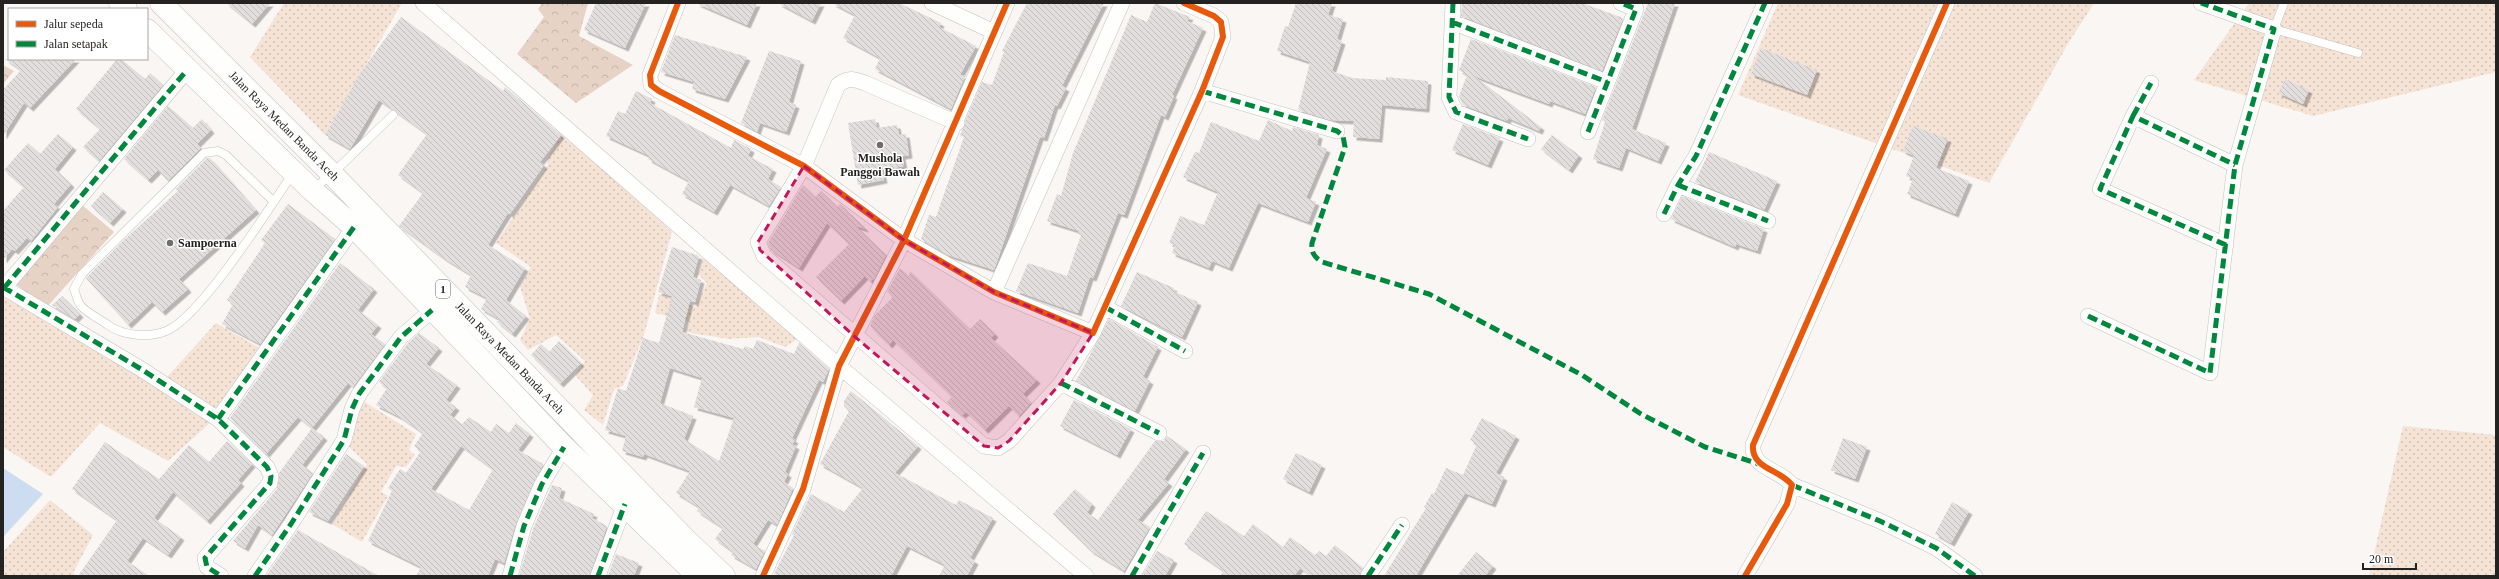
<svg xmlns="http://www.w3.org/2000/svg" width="2499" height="579" viewBox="0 0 2499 579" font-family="'Times New Roman',serif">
	<defs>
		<pattern id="grass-dots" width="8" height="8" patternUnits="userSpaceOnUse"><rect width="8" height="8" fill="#f5e4d6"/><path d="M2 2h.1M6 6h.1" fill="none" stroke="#d2c3b7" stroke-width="1.8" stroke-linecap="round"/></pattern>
		<pattern id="forest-crowns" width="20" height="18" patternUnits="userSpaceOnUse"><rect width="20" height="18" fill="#e6d3c5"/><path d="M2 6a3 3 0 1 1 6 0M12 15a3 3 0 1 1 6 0" fill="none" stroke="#c5b5a9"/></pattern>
		<pattern id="building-back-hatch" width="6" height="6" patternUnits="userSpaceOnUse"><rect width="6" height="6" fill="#e1dedd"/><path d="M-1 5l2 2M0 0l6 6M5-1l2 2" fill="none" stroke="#c1bebd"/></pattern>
		<filter id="shadow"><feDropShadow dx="3.5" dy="3.5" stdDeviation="0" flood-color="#0004"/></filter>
	</defs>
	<rect width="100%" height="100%" fill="#f9f6f4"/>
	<path fill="url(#grass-dots)" d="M284,3H402L325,135L250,57Z
		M1778,3H2094L2069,42L1989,183L1738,95Z
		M2249,3H2496V72L2313,116L2194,80Z
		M562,133L566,140L588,153L672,232L644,335L623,386L614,389L603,425L584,410L593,395L575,375L585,361L556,335L528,350L520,340L530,319L520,286L531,267L496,243L548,165L547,159Z
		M705,253L801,337L785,347L759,337L729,339L685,332L690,322L655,313L659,294L695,307L707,283L698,274Z
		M3,292L212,421L168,461L100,423L51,477L3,447Z
		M216,323L263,350L216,413L166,378Z
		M363,401L416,434L409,450L415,455L406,467L396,466L381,492L388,496L362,542L332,524L367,464L347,445Z
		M2403,426L2496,435V576H2369Z
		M50,500L93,535L73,573L77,576H3V552Z"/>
	<path fill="url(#forest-crowns)" d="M542,3H588L579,36L633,65L576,103L517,54L544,17L538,9Z
		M3,65L14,71L3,84Z
		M81,204L114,232L46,308L16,284Z"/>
	<path fill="#ccddf1" d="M3,468L43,494L3,537Z"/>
	<path fill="url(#building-back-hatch)" fill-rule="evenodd" filter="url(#shadow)" d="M226,3H270L252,24Z
		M596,3H646L625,48L584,30Z
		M696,3H757L747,25Z
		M778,3H821L812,21Z
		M832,3H899L941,23L939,27L976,46L960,75L965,76L951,109L875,69L880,58L843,38L855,15Z
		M1027,3H1104L1062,86L1066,88L1057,106L1055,105L1044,138L1040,137L994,270L948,255L921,239L929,215L936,217L964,137L960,136L966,119L982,82L992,85L1004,52L1002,51Z
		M1155,3L1190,17L1187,21L1203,28L1172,95L1174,96L1165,117L1161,115L1124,215L1118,213L1093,278L1090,277L1078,313L1016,291L1028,263L1067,276L1081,235L1078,234L1079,231L1047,221L1057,194L1061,196L1073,153L1131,15L1147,22Z
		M1296,3H1332L1328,15L1343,19L1337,39L1342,41L1332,71L1352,78L1386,80V77L1428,81L1426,109L1382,105L1379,139L1353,137L1354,121L1330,120L1298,110L1310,62L1277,51L1285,26L1288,27Z
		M1462,3H1582L1623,18L1602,71L1461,16Z
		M1648,3H1675L1632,129L1666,143L1658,161L1626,148L1619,168L1593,159L1605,122L1602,120Z
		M401,17L503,91L505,87L561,135L540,162L544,165L510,214L508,213L488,245L525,268L506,300L526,316L512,334L497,322L499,319L481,309L487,298L465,287L471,275L445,259L399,226L423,193L398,175L427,134L379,100L350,149L325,135L361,72Z
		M675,35L747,57L725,99L692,89L694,82L661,72Z
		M1471,39L1596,87L1585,114L1550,101L1549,104L1474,76L1541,127L1539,131L1508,118L1507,121L1463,105L1459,96L1467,75L1459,70Z
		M1761,48L1817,70L1807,95L1751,74Z
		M769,51L801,61L789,102L796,105L786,132L760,123L757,132L741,123Z
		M5,59H76L30,108L24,103L3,136V90L21,70Z
		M117,59H121L145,79L150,73L163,85L99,161L83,147L100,129L76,109Z
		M2285,79L2309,90L2303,104L2278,93Z
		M636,91L652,99L650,103L731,148L734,140L751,149L748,156L773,169L768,179L781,187L769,206L730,185L714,212L682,194L689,181L648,159L650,156L606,136L618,111L625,114Z
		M168,106L193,128L202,119L211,130L197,144L201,148L168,181L158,170L148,180L124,159Z
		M875,119L877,128L897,125L899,135L906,134L909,155L902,156L904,166L882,170L884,180L858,185L848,123Z
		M1268,120L1292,131L1293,127L1319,135L1317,145L1327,149L1306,198L1316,202L1308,222L1258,203L1229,268L1212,261L1209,268L1172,253L1175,245L1169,243L1180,216L1204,225L1218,192L1183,177L1195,152L1199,153L1211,122L1259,141Z
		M1463,124L1500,138L1488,165L1452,150Z
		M1913,126L1948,139L1936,168L1969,181L1955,214L1907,194L1913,179L1906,176L1914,156L1903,151Z
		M58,134L73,147L55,169L71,184L54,204L58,207L31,241L27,238L15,251L12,249L3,260V211L24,187L4,170L28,143L40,154Z
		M1552,135L1579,155L1569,170L1541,149Z
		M1709,152L1777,181L1764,210L1695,182Z
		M207,158H210L256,210L179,279L188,289L162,312L152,302L128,325L86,278L124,240L178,191L176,189Z
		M803,185L815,197L821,191L837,207L840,204L866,229L856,226L886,255L874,279L870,281L865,276L841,301L816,277L849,244L827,223L799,268L771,250L768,243Z
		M103,192L123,209L110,223L91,206Z
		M1682,196L1764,229L1757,251L1736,244L1735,247L1671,219Z
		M288,204L335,239L260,344L222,324L233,304L227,300L265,243L261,240Z
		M672,247L699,256L693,277L701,280L695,302L690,301L682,332L743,349L745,346L753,349L757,340L794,354L799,343L829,369L823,382L819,380L792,438L795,440L792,444L796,446L785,472L788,474L784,482L793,488L777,525L768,520L753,544L765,551L756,569L731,555L733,552L715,539L723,528L697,511L699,507L676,493L690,471L644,454L643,457L622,451L626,436L605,430L618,388L626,391L643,338L659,343L672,296L658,292ZM670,368L702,378L694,407L734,418L719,461L684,439L693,416L660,403Z
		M340,263L374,289L358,310L378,325L371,334L385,344L353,387L348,383L312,428L298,417L266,454L230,418Z
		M900,268L909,276L910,271L970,329L980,319L995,334L991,338L1037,380L1023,394L1031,403L1019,416L1009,406L985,430L966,412L962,415L947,402L952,397L893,340L889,345L870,326L875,315L893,297L887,292Z
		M1137,272L1174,288L1173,291L1198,302L1182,337L1121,306Z
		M62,296L80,314L75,319L52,305Z
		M1109,319L1158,347L1143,377L1150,381L1135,411L1076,381Z
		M419,333L439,348L426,364L457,385L446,400L456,407L450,415L462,424L469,417L491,432L496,424L509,433L516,423L530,434L518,450L543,464L516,523L504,563L495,559L488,576H416L421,567L368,541L392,491L388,488L400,469L406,473L421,451L414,446L423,433L400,417L376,405L387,388L379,382L408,343ZM461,446L493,469L469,510L431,489Z
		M559,341L581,363L560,384L531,355L541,344L549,352Z
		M851,391L918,446L895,473L956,505L959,500L993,518L970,558L975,561L967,576H939L945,565L907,546L891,576H779L774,574L794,535L792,534L811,494L844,512L863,488L820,464L849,411L844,406V401Z
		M1074,400L1131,429L1117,455L1060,426Z
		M1482,418L1516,436L1496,473L1504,477L1492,504L1465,493L1416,576H1384L1426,508L1424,507L1432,493L1434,494L1446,468L1463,475L1477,444L1470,440Z
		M312,428L324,437L302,465L313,473L272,535L258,525L245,548L233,541L277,489L279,473Z
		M1167,436L1186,449L1164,479L1169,483L1138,520L1150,527L1124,571L1091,551L1053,514L1075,489L1092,504L1087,513L1098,520L1155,441H1164Z
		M1843,438L1867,447L1855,479L1831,470Z
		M227,441L252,464L238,480L241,483L207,521L173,492L154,518L181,537L168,555L143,538L127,561L149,576H78L117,520L72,489L105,442L159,479L189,445L209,462Z
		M1296,453L1322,465L1309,492L1283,479Z
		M346,454L364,466L328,521L309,512Z
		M552,485L562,488L559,498L594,514L592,518L607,526L589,576H519L533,529Z
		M1952,502L1969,511L1951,543L1935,534Z
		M1206,511L1244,536L1253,524L1283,547L1290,537L1315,555L1319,551L1326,556L1335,545L1363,568L1359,576H1310L1300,568L1294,576H1220L1224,571L1184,544Z
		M298,530L379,576H266Z
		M1157,551L1174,560L1165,576H1142Z
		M1476,552L1493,566L1485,576H1457Z
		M616,554L639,563L634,576H608Z"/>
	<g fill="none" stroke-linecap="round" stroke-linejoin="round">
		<g stroke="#c4c1bf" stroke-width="9">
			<path id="lane" d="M2284,3L2274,29L2358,53
				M312,190L332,174L393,115
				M273,201L226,155L218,151L204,153L82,274L74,289C76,294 77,301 81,306C87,313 100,319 108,325C123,336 149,338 166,331C200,318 270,207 293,173"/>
		</g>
		<g stroke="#c4c1bf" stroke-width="16">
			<path id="street" d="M423,3L839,366L1086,576
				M678,3L650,75L651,85L659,91L804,166L904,240L994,292L1093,333L1202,91L1223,37L1221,22L1214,16L1184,3
				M932,3L994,32
				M1453,3L1449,97L1456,112L1528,139
				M1452,22L1607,82
				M1202,91L1337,131
				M2133,116L2151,83
				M957,123L865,83C854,79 848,77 838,85L804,166L758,242L764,256L984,446L998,448L1009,441L1061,383L1093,333
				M1588,132L1636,9L1621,3
				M1678,185L1768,221
				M1664,214L1678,185L1696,156L1765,3
				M2226,245L2100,189L2133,116L2235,165
				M3,287L141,369L218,419L267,467L271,476L270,483L205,558L207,567L221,576
				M4,288L187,70
				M994,292L1122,3
				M1105,307L1185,351
				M2088,316L2210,373L2235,165L2274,29L2201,3
				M1061,383L1159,433
				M218,419L354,227
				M1792,485L1880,521L1936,548L1975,576
				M255,576L291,524L344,440L352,409L359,394L401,337L432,310
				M510,576L524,526L542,484L564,447
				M598,576L625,504
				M763,576L803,489L839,366L904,240L1007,3
				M1132,576L1203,453
				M1368,576L1402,525
				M1745,576L1787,504L1792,485C1780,469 1751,469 1753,445L1947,3"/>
		</g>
		<g stroke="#c4c1bf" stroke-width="23">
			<path id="highway" d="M120,3L126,9
				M161,3L332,174L685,539L724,576
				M147,30L312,190L354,227L564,447L698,576"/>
		</g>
		<use href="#lane" stroke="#fefefd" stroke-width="8"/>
		<use href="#street" stroke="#fefefd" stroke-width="15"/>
		<use href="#highway" stroke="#fefefd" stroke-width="22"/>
		<path stroke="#00873e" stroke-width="5" stroke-dasharray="10 5" stroke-linecap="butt" d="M1453,3L1449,97L1456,112L1528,139
			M1452,22L1607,82
			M1202,91L1337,131L1343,136L1345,147L1312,243C1311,252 1314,257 1322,262L1429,294L1582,375L1641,414L1705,447L1759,464
			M2133,116L2151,83
			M1588,132L1636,9L1621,3
			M1678,185L1768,221
			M1664,214L1678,185L1696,156L1765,3
			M2226,245L2100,189L2133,116L2235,165
			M3,287L141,369L218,419L267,467L271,476L270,483L205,558L207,567L221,576
			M4,288L187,70
			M1105,307L1185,351
			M2088,316L2210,373L2235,165L2274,29L2201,3
			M1061,383L1159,433
			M218,419L354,227
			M1792,485L1880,521L1936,548L1975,576
			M255,576L291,524L344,440L352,409L359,394L401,337L432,310
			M510,576L524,526L542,484L564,447
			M598,576L625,504
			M1132,576L1203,453
			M1368,576L1402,525"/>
		<g stroke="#fff" stroke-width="8">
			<path id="cycleway" d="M678,3L650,75L651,85L659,91L804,166L904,240L994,292L1093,333L1202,91L1223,37L1221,22L1214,16L1184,3
				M763,576L803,489L839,366L904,240L1007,3
				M1745,576L1787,504L1792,485C1780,469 1751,469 1753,445L1947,3"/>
		</g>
		<use href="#cycleway" stroke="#e8590c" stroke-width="6"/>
	</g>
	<path fill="#c2185b" fill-opacity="0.2" stroke="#c2185b" stroke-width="3" stroke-dasharray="8 5" stroke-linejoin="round" d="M804,166L904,240L994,292L1093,333L1061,383L1009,441L998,448L984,446L854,336L760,250L758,242Z"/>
	<g fill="#6f6d6b" stroke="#fff" stroke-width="1.5">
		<circle cx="880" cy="145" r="4"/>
		<circle cx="170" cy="243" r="4"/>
	</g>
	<g text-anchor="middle" stroke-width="3" stroke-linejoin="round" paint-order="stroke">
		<rect fill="#fff" stroke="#666564" stroke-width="1" x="436" y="280" width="14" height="18" rx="3"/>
		<g font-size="11" font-weight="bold" fill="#252321">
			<text x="443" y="293">1</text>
		</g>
		<g font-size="12" fill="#252321" stroke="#fff">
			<text transform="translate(284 126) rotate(45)" y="4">Jalan Raya Medan Banda Aceh</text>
			<text transform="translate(510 358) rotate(46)" y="4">Jalan Raya Medan Banda Aceh</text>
		</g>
		<g font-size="12" font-weight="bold" fill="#252321" stroke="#fff">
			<text x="880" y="162">Mushola<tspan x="880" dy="14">Panggoi Bawah</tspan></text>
			<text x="178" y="247" text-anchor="start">Sampoerna</text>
		</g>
	</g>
	<rect width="2499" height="579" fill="none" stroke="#252321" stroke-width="8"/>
	<rect x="8" y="8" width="140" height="52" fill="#ffffff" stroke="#a8a7a6"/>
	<rect x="16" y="21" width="20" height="6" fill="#e8590c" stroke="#a8a7a6"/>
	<text x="44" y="28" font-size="12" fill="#252321">Jalur sepeda</text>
	<rect x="16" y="41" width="20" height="6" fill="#00873e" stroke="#a8a7a6"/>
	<text x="44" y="48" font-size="12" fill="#252321">Jalan setapak</text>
	<path d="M2363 563v6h53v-6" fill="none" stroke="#252321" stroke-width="2"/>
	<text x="2369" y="563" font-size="12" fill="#252321" stroke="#ffffff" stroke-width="3" paint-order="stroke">20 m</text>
</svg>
